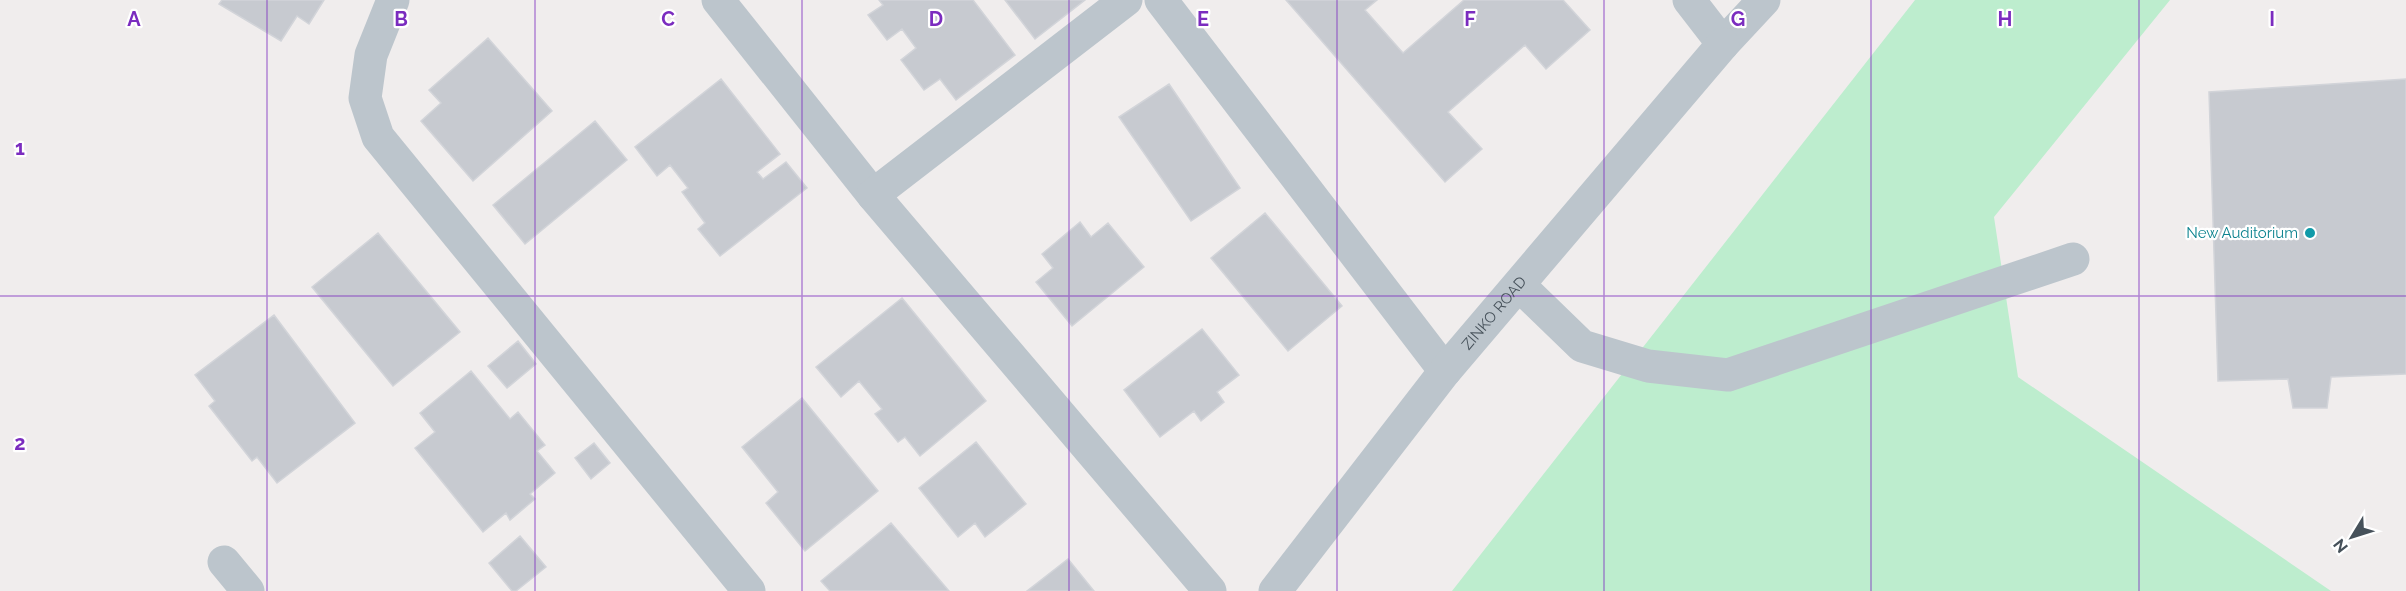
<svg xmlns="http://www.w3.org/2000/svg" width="2406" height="591" viewBox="0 0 2406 591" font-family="Raleway,sans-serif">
	<rect width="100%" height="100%" fill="#f0eded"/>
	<path fill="#bdedce" d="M1915,0H2170L1994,217L2018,377L2331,591H1452Z"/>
	<path fill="#c7cad0" stroke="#d2d4d9" stroke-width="1.5" d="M222,0H324L309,24L297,16L281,41L219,4Z
		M879,0H973L1015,55L956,100L940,79L924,90L901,60L916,48L902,29L887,40L868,15L883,5Z
		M1005,0H1085L1035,39Z
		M1286,0H1377L1365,10L1403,53L1464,0H1563L1590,30L1546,69L1525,45L1448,112L1482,149L1445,182Z
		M488,38L552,111L473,181L421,121L441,103L429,90Z
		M721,79L780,154L757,172L763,179L786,162L807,188L720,256L698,229L705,223L682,192L688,188L670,165L657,176L635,147Z
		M2406,79V374L2331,377L2327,408H2293L2288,379L2218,381L2209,92Z
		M1169,84L1240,188L1191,221L1119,117Z
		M595,121L627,160L525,244L493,205Z
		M1265,213L1342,306L1288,351L1211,258Z
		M1080,222L1091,237L1108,223L1144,267L1072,326L1036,282L1053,268L1042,254Z
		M378,233L460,332L393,386L312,287Z
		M902,298L986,401L920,456L905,437L898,442L875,414L882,409L859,381L841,397L816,367Z
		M274,315L355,423L277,483L257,457L252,461L209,406L215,401L195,375Z
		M1202,329L1239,375L1217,392L1224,402L1201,421L1194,411L1160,437L1124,390Z
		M518,341L536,364L507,388L488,366Z
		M471,371L510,419L518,412L545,445L537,451L555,473L530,494L535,499L510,520L506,513L483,532L415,448L435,432L420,413Z
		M802,398L878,491L805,551L766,503L778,492L742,447Z
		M976,442L1026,504L985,537L975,523L958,537L919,488Z
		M594,443L610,463L591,479L575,458Z
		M891,523L949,591H830L821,581Z
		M520,536L546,567L516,591H512L489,563Z
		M1068,559L1094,591H1027Z"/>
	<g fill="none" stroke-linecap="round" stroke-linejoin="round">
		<g stroke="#bcc5cc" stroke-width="33">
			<path d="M393,0L371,55L365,98L378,137L749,591"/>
			<path d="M718,0L873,195"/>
			<path d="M1126,0L873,195L1210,591"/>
			<path d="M1161,0L1445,371"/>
			<path d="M1689,0L1723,44L1764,0"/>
			<path d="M1519,285L1582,346L1648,366L1728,375L2073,259"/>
			<path d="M224,562L248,591"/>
			<path id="s1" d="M1275,591L1445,371L1723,44"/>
		</g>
	</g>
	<path fill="none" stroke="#7b2cbf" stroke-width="1.5" stroke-opacity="0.55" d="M267,0V591M535,0V591M802,0V591M1069,0V591M1337,0V591M1604,0V591M1871,0V591M2139,0V591M0,296H2406"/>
	<circle fill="#0f9aa8" stroke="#fff" stroke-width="2" cx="2310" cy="233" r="6"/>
	<g text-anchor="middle" stroke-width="4.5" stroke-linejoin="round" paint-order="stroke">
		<g font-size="15" fill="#0d838f" stroke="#fff" text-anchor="end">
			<text x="2298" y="238">New Auditorium</text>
		</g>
		<g font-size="15" fill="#46515a" stroke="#fff">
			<text dy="5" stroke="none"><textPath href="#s1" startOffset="354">ZINKO ROAD</textPath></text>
		</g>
	</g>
	<g font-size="20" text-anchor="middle" font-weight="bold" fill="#7b2cbf" stroke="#fff" stroke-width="4.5" stroke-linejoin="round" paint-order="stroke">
		<text x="134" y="26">A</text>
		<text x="401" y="26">B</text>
		<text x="668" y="26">C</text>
		<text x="936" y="26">D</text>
		<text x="1203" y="26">E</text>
		<text x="1470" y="26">F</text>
		<text x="1738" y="26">G</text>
		<text x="2005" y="26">H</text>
		<text x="2272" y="26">I</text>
		<text x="20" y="155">1</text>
		<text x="20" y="450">2</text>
	</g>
	<g transform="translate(2352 537) rotate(232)" stroke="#ffffff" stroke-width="4.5" paint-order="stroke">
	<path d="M0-4.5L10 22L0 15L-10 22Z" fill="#46515a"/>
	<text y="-9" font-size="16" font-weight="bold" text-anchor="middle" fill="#46515a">N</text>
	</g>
</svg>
